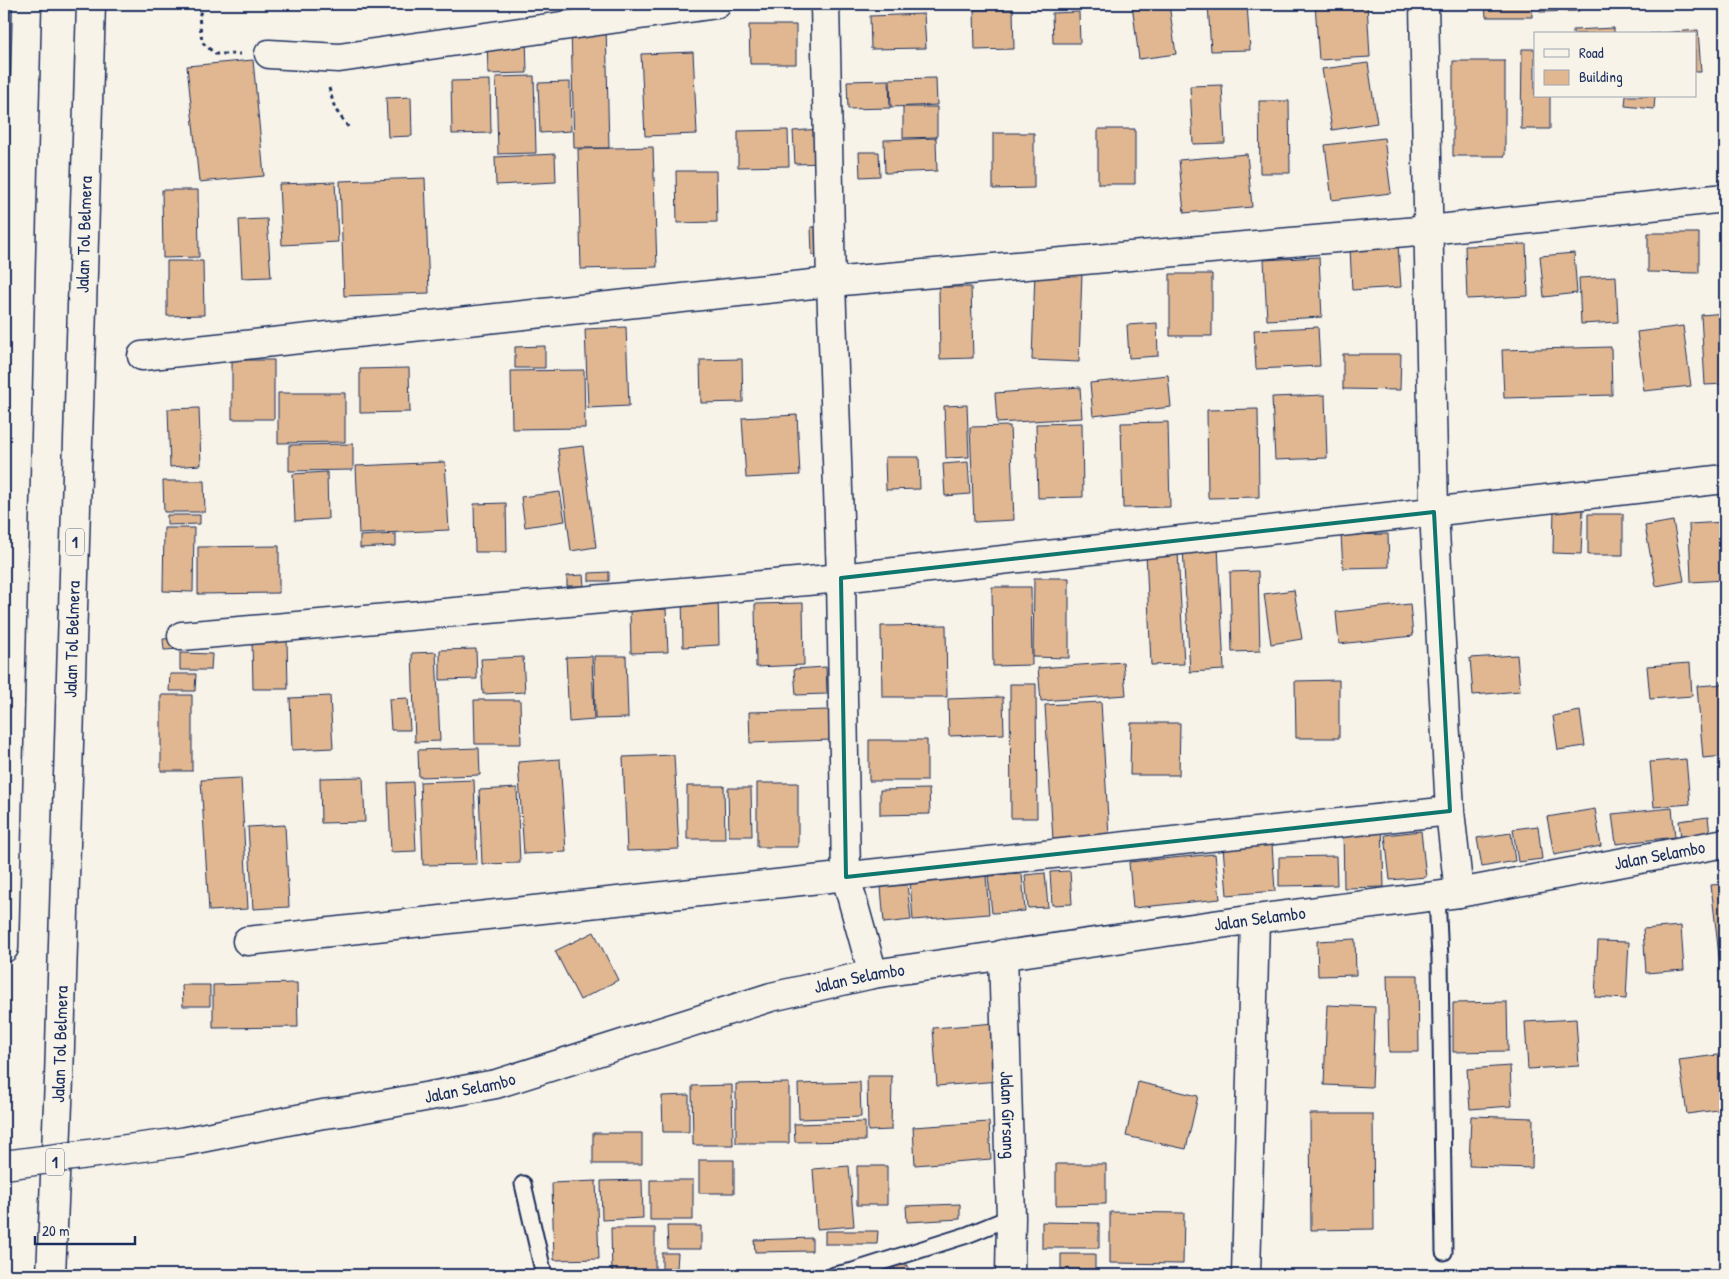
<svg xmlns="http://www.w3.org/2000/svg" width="1729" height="1279" viewBox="0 0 1729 1279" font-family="'Patrick Hand',sans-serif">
	<rect width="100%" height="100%" fill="#f7f3e8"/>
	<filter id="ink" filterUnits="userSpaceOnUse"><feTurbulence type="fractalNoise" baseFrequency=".02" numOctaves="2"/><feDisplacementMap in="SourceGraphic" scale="10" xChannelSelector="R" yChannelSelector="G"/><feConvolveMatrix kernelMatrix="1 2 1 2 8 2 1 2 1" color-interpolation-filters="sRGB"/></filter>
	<g filter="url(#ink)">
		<path fill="#e0b790" stroke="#1b2f5e" d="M1132,4H1169L1176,54L1139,59Z
			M1208,4H1247L1250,50L1211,51Z
			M1315,4H1367L1370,57L1319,60Z
			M1485,4H1532V17H1486Z
			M1540,4H1579V11L1540,12Z
			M1630,4H1678V6L1630,8Z
			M1013,9L1014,49L975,50L974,10Z
			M1079,12L1080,43H1053L1052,13Z
			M924,14L926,48L871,49L870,16Z
			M606,25L609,148H574L571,26Z
			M749,25H796V64H750Z
			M1614,28V34H1573V30Z
			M1698,30L1701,72H1695V34H1649Z
			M526,36L527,73L488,74L487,37Z
			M1522,49H1535V96H1550V129H1521Z
			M693,52L697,134L645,136L641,54Z
			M253,60L264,176L199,182L187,66Z
			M1453,61H1505V156H1453Z
			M1368,63L1377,123L1332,130L1322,69Z
			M534,76L536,153L498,154L496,77Z
			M936,78L937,105L891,107L890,79Z
			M490,80L491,133L452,134L451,81Z
			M889,80L890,108L848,109L847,81Z
			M570,82L571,131L540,133L538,83Z
			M1222,85L1225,143L1193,144L1190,86Z
			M1626,96H1655L1654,109L1625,106Z
			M411,97L412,136L388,137L386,98Z
			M1259,101H1289L1290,173H1260Z
			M903,107H937V137L903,138Z
			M820,129L822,163L795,164L793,131Z
			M1098,129H1135V184H1098Z
			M788,130L789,166L738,167V131Z
			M993,133H1034V188L993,189Z
			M936,138L937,171L885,173L884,140Z
			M1384,138L1391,193L1332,200L1325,145Z
			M653,147L657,267L581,269L578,149Z
			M859,152H879L880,176L860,177Z
			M555,154L556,182L496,185L495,157Z
			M1247,154L1252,207L1184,213L1179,160Z
			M676,171H716L717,222L677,223Z
			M425,178L429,293L344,296L340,181Z
			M335,182L338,242L282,245L279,184Z
			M162,190H198L199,257L163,258Z
			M267,219L271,277L242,278L239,220Z
			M811,227H828V254L812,255Z
			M1648,233H1699V273L1648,272Z
			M1526,244L1528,296L1467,299L1465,246Z
			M1398,245L1401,287L1352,290L1350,248Z
			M1574,253L1577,293L1544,297L1540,256Z
			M1319,257L1322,317L1267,320L1264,260Z
			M167,261H203L204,315L167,316Z
			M1035,271L1082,272L1079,362L1032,360Z
			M1170,274H1212V336H1170Z
			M1616,276L1618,322L1581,324L1579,278Z
			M939,287H971L973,358L940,359Z
			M1725,313V384L1705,385L1701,315Z
			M1157,323L1158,356L1129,358L1127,325Z
			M1683,326L1691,386L1644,391L1637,332Z
			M626,327L629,406L588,408L585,329Z
			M1318,327L1320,366L1256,369L1254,330Z
			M545,346V368H515V347Z
			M1611,347L1612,395L1504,398L1502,350Z
			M1343,354H1401L1400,390L1343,389Z
			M742,359L743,402L701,403L700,360Z
			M232,360H274V419H232Z
			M409,368L410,412L360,413V369Z
			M584,370L585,428L512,429L511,371Z
			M1168,375L1171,407L1093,416L1090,383Z
			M1080,387L1082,418L997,423L995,393Z
			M278,393H345V442L278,443Z
			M1325,395L1327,458L1275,460L1272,397Z
			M967,405L969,457L946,458L944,406Z
			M199,408L201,465L170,467L168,409Z
			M1258,409L1259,497L1208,498L1207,410Z
			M797,415L800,475L746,478L742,418Z
			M1168,422L1170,507L1123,508L1121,423Z
			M1082,423L1083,497L1038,498L1036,424Z
			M1010,426L1014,520L974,522L970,427Z
			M353,444V470L289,471V445Z
			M583,446L596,547L571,551L558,449Z
			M885,457H919L920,489L886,490Z
			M445,462L449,530L359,534L356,466Z
			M968,462L970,494L945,496L943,464Z
			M327,472L328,519L295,521L293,474Z
			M163,481H204L205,512H164Z
			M560,492L565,521L525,527L521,497Z
			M506,503L507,552H475L474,504Z
			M1554,507L1583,508L1581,554L1553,553Z
			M1588,514H1623V555H1588Z
			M167,515H200V524L167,525Z
			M1673,521L1684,581L1656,586L1645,526Z
			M1725,522V580L1691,582L1689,524Z
			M164,528H194L193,592L163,591Z
			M396,534V546L360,548V536Z
			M1388,534L1389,567L1343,568L1341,535Z
			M279,546V593L198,594V547Z
			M1218,546L1224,670L1190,672L1183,548Z
			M1178,552L1184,664L1151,665L1146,553Z
			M1258,571L1260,651L1232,652L1230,572Z
			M609,572V581H589V573Z
			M583,575L584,586H567V576Z
			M1034,578H1069V658L1033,657Z
			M992,587H1031L1032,665L993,666Z
			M1294,590L1302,639L1271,644L1264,594Z
			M718,591L719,645L683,647L682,593Z
			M803,603L804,665L756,667L755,604Z
			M1410,604L1413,636L1339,644L1336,612Z
			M666,609L668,652L631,653L630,611Z
			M946,625L947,697H882L881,626Z
			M181,638V649L164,650L163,639Z
			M287,639L288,689H253L252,640Z
			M476,649L477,679L440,680V650Z
			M436,652L440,741L415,742L412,653Z
			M180,653L212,654L211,670H180Z
			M1517,655L1520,691L1473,695L1470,658Z
			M592,656L594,720L569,722L566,657Z
			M594,656H626L628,718L595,719Z
			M523,657L525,692L483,694L481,659Z
			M1123,662L1126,695L1041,701L1038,668Z
			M1690,663L1692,696L1650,699L1647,666Z
			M826,667L827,694L796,695L794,669Z
			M170,674H196L195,691H169Z
			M1339,680V738H1296L1295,681Z
			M1010,684H1036L1037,818H1011Z
			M1725,684V756L1703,758L1697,686Z
			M161,695H192V771H161Z
			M330,696L333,748L292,750L290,698Z
			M1003,697L1004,734L949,736L948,699Z
			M408,698L410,730H391L389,699Z
			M474,700H520L521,744H475Z
			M1101,702L1109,836L1053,840L1045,705Z
			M830,710L831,740L750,743L749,712Z
			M1580,711L1585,746L1558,750L1553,716Z
			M1131,723H1180L1179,775H1130Z
			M869,740H927V781H869Z
			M479,748L480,775L419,777L418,750Z
			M674,755L679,849L627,851L623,757Z
			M560,759L566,852L524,854L518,762Z
			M1686,759L1690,804L1654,807L1650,762Z
			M363,777L365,822L321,823L320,778Z
			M241,778L248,909L209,911L201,780Z
			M474,780L477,864L423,865L420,782Z
			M413,782L416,851L391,852L388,783Z
			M757,783H798V847H757Z
			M687,786H724L725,839H687Z
			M517,788L520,863L482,864L479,790Z
			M728,788H751L752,836H729Z
			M929,789L930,814L880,815V790Z
			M1672,808L1675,837L1616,844L1612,814Z
			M1595,809L1601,846L1554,855L1547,817Z
			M1708,817L1710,834L1681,838L1679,821Z
			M285,825L289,907L253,909L248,827Z
			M1538,826L1542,859L1518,862L1513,829Z
			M1382,827L1384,887L1344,888L1343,828Z
			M1421,831L1426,877L1390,880L1385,835Z
			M1511,833L1515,861L1482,867L1477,838Z
			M1272,844L1275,891L1227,895L1223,847Z
			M1215,854L1220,899L1133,908L1129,862Z
			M1336,856L1337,885L1279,886V857Z
			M1070,871L1072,904L1052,905L1050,872Z
			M1045,873L1048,907L1028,908L1025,875Z
			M1022,874L1025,911L992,913L988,876Z
			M986,876L989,914L913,920L910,882Z
			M907,884L911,920L884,923L881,887Z
			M1725,884V1009L1711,885Z
			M1681,926L1684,970L1646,973L1643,929Z
			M594,932L618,980L580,1000L555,951Z
			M1355,939L1356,975L1318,976L1317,941Z
			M1598,941L1629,942L1626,999L1595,997Z
			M1387,975H1418L1419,1052H1389Z
			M297,983L298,1027L213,1028V985Z
			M182,985H210V1006H183Z
			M1507,1002L1508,1051L1453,1052V1003Z
			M1327,1005L1375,1007L1372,1087L1324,1085Z
			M1576,1019L1579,1066L1528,1069L1525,1022Z
			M995,1023L999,1081L937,1086L933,1028Z
			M1725,1054V1109L1687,1114L1679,1060Z
			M1510,1066L1512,1106L1470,1109L1467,1069Z
			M867,1076H892L891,1130L868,1131Z
			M860,1082L861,1117L799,1119L798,1084Z
			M1138,1082L1198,1096L1186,1149L1126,1136Z
			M789,1083V1143H736V1084Z
			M732,1085L733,1145H693L692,1086Z
			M689,1095V1132H663L662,1096Z
			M1310,1114H1373L1374,1229L1311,1230Z
			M1471,1116L1533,1118L1532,1168L1469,1166Z
			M865,1122V1141L795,1142L794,1124Z
			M989,1122L991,1159L915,1165L913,1127Z
			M593,1133H642V1164H593Z
			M699,1160H734V1193H699Z
			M1056,1164H1106V1204L1056,1205Z
			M849,1166L854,1226L817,1229L813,1169Z
			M857,1166H887V1205H857Z
			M642,1180L643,1218L602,1220L601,1181Z
			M650,1180H693V1220H650Z
			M596,1181L599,1259L554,1260L552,1183Z
			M960,1204V1219L907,1222L906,1206Z
			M1110,1212L1184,1213L1183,1264L1110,1263Z
			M1042,1222L1099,1223V1248H1042Z
			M667,1226H701V1249H668Z
			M611,1228H655V1275H612Z
			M825,1231H878L877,1244H825Z
			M812,1238V1251L755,1252L754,1240Z
			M662,1253H678L677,1268L662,1269Z
			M1061,1254H1095V1269H1061Z
			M878,1264H892V1275H878Z
			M908,1265V1275H895L894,1266Z"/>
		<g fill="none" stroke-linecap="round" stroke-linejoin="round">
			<g stroke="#1b2f5e" stroke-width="19">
				<path id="lane" d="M1437,896L1440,959L1444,1252
					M523,1184L544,1275
					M834,1275L853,1271L967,1235L1011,1217"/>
			</g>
			<g stroke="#1b2f5e" stroke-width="31">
				<g id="street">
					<path d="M825,4L831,282L841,578L846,877L873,974"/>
					<path d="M1424,4L1434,512L1450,811L1459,893"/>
					<path d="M269,54L339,58L717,4"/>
					<path d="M142,356L831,282L1429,230L1725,198"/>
					<path d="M182,636L841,578L1725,479"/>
					<path d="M247,941L1450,811"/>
					<path id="s1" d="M1003,954L1011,1217L1010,1275"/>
					<path d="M1246,1275L1255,919"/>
				</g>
			</g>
			<g stroke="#1b2f5e" stroke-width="31">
				<g id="secondary">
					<path id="s2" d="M181,1142L323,1114L348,1111L496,1084L771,997L873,974L1255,919L1459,893L1725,843"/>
				</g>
			</g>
			<g stroke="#1b2f5e" stroke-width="31">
				<g id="highway">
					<path d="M4,948L27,4"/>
					<path id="s3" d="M51,1275L59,1079L91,4"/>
				</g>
			</g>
			<path stroke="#1b2f5e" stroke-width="3" stroke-dasharray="4 4" stroke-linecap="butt" d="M204,4L199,16L202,42L215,54H240
				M329,88L335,109L349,128"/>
			<use href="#lane" stroke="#f7f3e8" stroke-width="15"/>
			<use href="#street" stroke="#f7f3e8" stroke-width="28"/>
			<use href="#secondary" stroke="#f7f3e8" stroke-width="28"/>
			<use href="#highway" stroke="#f7f3e8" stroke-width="28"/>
			<g stroke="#1b2f5e" stroke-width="31" stroke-linecap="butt">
				<path id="secondary-bridge" d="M4,1165L181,1142"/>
			</g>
			<use href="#secondary-bridge" stroke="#f7f3e8" stroke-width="28"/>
		</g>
	</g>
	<path fill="none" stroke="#0f766e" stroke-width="4" stroke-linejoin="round" d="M1434,512L1450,811L846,877L841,578Z"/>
	<g text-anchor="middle" stroke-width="4.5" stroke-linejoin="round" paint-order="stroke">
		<g fill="#f7f3e8" stroke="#5d6a87" stroke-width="1">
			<rect x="66" y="528.5" width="18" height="27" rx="4"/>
			<rect x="46" y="1148.5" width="18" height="27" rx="4"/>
		</g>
		<g font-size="16" font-weight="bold" fill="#1b2f5e">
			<text x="75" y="548">1</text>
			<text x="55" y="1168">1</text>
		</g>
		<g font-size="18" fill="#1b2f5e" stroke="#f7f3e8">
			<text dy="6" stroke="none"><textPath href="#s3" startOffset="1041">Jalan Tol Belmera</textPath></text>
			<text dy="6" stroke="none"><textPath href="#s3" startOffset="636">Jalan Tol Belmera</textPath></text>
			<text dy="6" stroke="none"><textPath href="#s2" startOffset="1509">Jalan Selambo</textPath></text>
			<text dy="6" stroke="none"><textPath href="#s2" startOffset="1104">Jalan Selambo</textPath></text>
			<text dy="6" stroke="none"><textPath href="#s2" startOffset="699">Jalan Selambo</textPath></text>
			<text dy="6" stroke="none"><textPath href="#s3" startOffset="231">Jalan Tol Belmera</textPath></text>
			<text dy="6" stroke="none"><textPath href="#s2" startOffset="294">Jalan Selambo</textPath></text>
			<text dy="6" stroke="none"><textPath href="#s1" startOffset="161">Jalan Girsang</textPath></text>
		</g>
	</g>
	<rect width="1729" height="1279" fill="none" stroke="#f7f3e8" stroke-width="20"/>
	<rect x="10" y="10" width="1709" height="1259" fill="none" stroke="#1b2f5e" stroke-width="2" filter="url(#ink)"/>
	<rect x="1534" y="32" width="162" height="65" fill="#f7f3e8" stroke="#9fa5b1"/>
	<rect x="1544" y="49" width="25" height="8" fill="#f7f3e8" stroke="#9fa5b1"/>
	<text x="1579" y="58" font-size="15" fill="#1b2f5e">Road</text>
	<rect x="1544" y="70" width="25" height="15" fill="#e0b790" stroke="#9fa5b1"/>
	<text x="1579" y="82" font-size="15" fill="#1b2f5e">Building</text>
	<path d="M35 1236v8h100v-8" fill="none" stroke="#1b2f5e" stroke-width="2.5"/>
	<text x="42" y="1236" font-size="15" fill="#1b2f5e" stroke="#f7f3e8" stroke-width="4" paint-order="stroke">20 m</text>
</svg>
